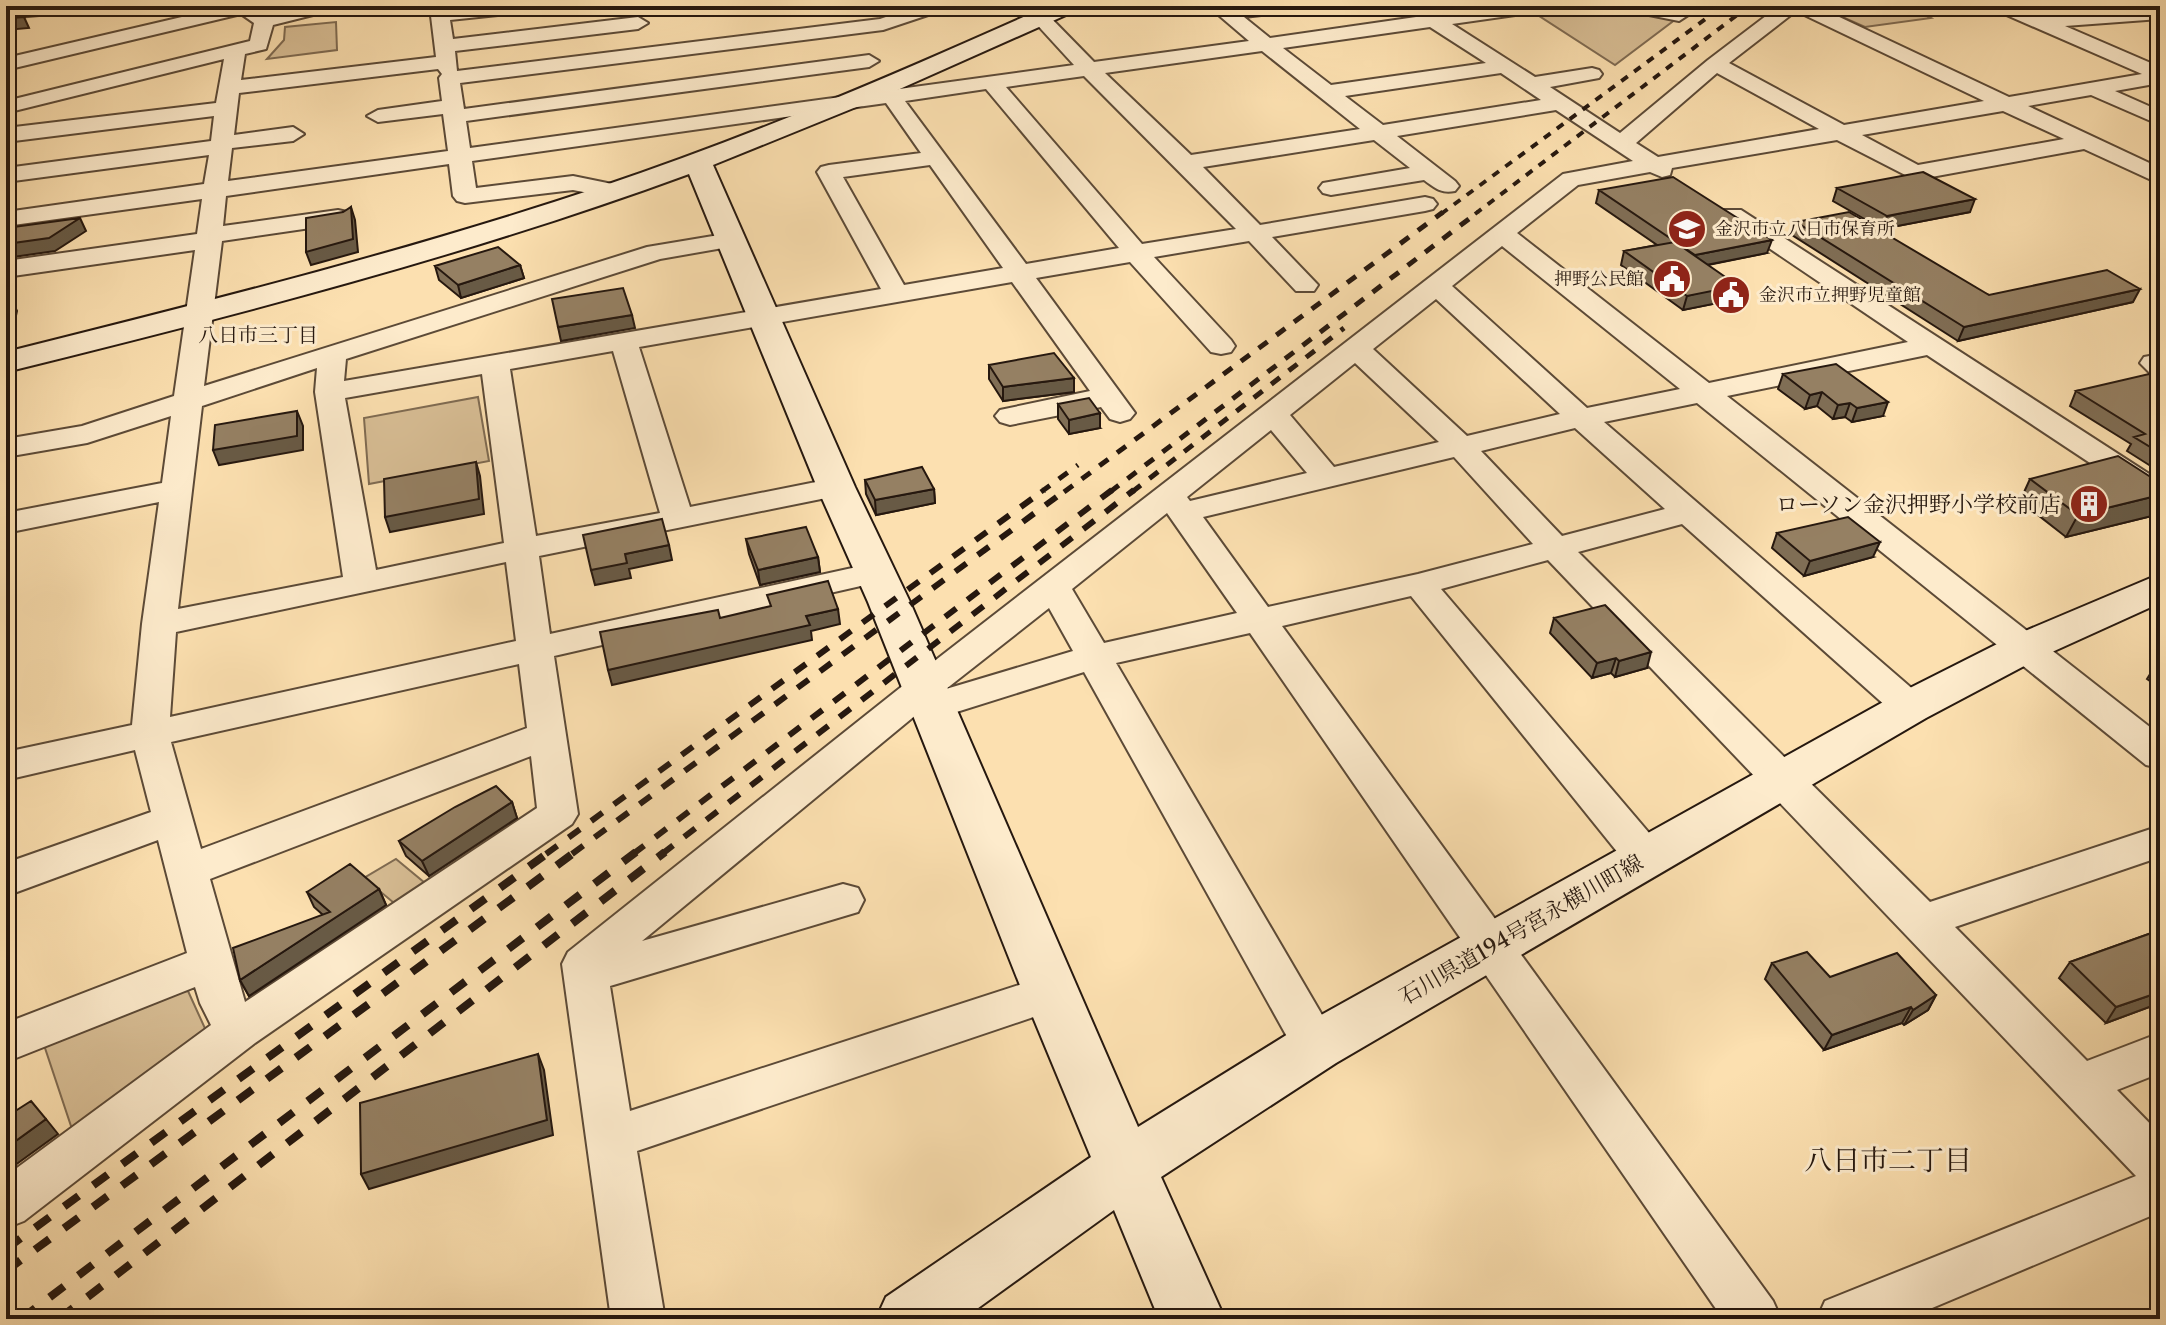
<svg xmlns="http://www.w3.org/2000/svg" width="2166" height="1325" viewBox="0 0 2166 1325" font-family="'Libre Caslon Text','Noto Serif JP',serif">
	<rect width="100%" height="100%" fill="#fce0b0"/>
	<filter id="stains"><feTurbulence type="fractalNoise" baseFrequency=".0025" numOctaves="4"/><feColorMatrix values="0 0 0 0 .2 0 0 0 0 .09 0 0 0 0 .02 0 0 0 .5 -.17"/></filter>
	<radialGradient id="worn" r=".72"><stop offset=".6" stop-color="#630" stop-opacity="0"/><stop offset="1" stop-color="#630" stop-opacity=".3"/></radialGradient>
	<path fill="#d8be95" stroke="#7f6b52" stroke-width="2" d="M1559,6H1614L1676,19L1615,65L1530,10Z
		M1908,6L1931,18L1865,27L1840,16Z
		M336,22L337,50L267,59L284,40L285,27Z
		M478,397L489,461L369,484L364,418Z
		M396,859L437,893L406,913L364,878Z
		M188,991L208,1035L75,1138L44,1045L167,993Z"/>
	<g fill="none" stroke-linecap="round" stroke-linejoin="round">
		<g stroke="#5c4a37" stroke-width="4">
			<path id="street" d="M6,6H81L72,12L6,18Z
				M229,6H253L267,15L303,6H335L333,10L273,25L266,49L245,54L241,80L436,57L431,16L433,12L478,6H536L527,12L450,20L453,39L638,17L648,23L638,29L455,51L457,71L880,19L918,6H945L943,10L883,30L460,83L464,109L869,55L879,61L869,67L466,121L470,148L1074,65L1031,18L1040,12L1047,14L1094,62L1249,41L1208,6H1297L1288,12L1244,17L1270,38L1416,17L1403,6H1425L1437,14L1496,6H1545L1536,12L1452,24L1535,77L1592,68L1599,70L1602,74L1599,78L1550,87L1620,133L1708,60L1779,6H1816L2009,97L2142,74L1995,10L1993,6H2018L2044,17L2160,7V19L2065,26L2160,67V83L2115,91L2160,111V125L2091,95L2028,106L2160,168V184L2084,149L1915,180L1837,140L1672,168L1670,175L1662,177L1650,172L1578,185L1517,233L1709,383L1908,342L1720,215L1723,210H1741L2160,481V504L2149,502L1927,355L1727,396L2160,735V768L2146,765L1697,403L1604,422L1923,698L1929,707L1923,716L1910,720L1897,716L1682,524L1578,552L1930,902L2160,826V857L1955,927L2087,1061L2160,1033V1073L2117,1090L2160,1134V1212L1906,1319H1817L1825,1301L2136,1176L1548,560L1441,589L1661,847L1667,858L1661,869L1646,873L1631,869L1411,596L1282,626L1773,1301L1781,1319H1723L1250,633L1116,663L1332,1032L1339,1046L1332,1060L1316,1065L1300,1060L1084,672L931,720L917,714L642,941L843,884L858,888L864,900L858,912L610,986L630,1111L1050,975L1066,980L1072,993L1066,1006L637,1151L665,1319H611L562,964L568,952L910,680L1563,174L1633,161L1556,110L1397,136L1455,181L1459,186L1455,191C1441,194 1435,188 1424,180L1331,195L1323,193L1319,188L1323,183L1410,168L1374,140L1203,167L1260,225L1425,197L1433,199L1437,204L1433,209L1425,211L1272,237L1318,285L1314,291H1296L1249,241L1154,257L1231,340L1235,346L1231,352L1221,354L1211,352L1130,262L1036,278L1135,413L1130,419L1120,422L1110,419L1101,407L1010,425L1000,422L995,416L1000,410L1090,391L1012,282L639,347L690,507L836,478L847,480L852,487L847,494L836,496L539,556L550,634L875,563L887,566L892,573L887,580L554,656L578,814L572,824L255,1043L24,1221L6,1228V1176L211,1025L200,1003L195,987L6,1062V1023L187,953L158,840L6,896V863L151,812L135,750L6,780V752L132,725L142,624L159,502L6,533V513L162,483L171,416L87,443L6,457V439L82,426L174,396L195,250L6,277V261L197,234L202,199L6,226V212L204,184L209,155L6,182V168L211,141L214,116L6,142V128L216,103L224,59L6,113V101L250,41L254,23L241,14L6,70V58ZM1796,11L1984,101L1844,125L1729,63ZM1430,27L1486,63L1331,85L1283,48ZM1262,51L1360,129L1191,155L1105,73ZM438,69L442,74L439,78L442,101L378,110L367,116L378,122L443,114L448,151L228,181L232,148L293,141L304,134L293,127L234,135L239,93ZM1501,73L1541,100L1383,125L1345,96ZM1717,73L1819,129L1658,157L1636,143ZM1084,76L1236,229L1142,244L1006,87ZM986,89L1119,248L1026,264L905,101ZM886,103L921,153L829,165L821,167L817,172L881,289L344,381L346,359L660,259L740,245L743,240L740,235L731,233L647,247L204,386L222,241L338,224L347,222L350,217L347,212L338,210L223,226L226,196L449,164L453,196L457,201L465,203L573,190L614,198L622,196L626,191L622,186L573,176L476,188L472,161ZM2003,111L2064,139L1918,165L1862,135ZM930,165L1003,268L904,285L843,177ZM1502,246L1680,389L1587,408L1452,286ZM1436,299L1560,414L1467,436L1373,349ZM613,351L660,513L536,536L510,369ZM1355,363L1439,442L1334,467L1290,415ZM317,368L315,392L343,577L178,609L202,406ZM482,374L504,543L376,570L345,398ZM1575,428L1665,509L1562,536L1481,451ZM1271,430L1307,473L1190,501L1187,497ZM1454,457L1533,544L1418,574L1268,607L1203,517ZM1167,513L1237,613L1104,643L1072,589ZM506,562L516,641L170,717L176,632ZM1049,608L1073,651L946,689ZM519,664L527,728L201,849L171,742ZM531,756L537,808L245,1002L210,879Z
				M1622,6L1676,9L1702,6L1679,21L1624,10Z
				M2160,354V375L2150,373L2140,363L2144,357Z"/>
		</g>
		<g stroke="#26180f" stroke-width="4">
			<path id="secondary" d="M1048,6H1078L1075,11L893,92L713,165L855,487L910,602L1138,1127L1296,1029L1894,696L2011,637L2160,574V603L2041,657L1926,718L1336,1063L1161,1177L1225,1319H1159L1114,1210L963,1319H876L886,1297L1091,1157L1023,993L868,602L817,487L689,174C466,256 236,315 6,372V352C206,302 405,252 600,187C752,136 901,72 1048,6Z"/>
		</g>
		<use href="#street" fill="#fdebcc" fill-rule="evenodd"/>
		<use href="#secondary" fill="#fdebcc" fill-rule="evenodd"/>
		<path stroke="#26180f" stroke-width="4" stroke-dasharray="8 8" stroke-linecap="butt" d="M1441,214L1723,6
			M1475,214L1749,6"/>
		<path stroke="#26180f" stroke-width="5" stroke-dasharray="11 11" stroke-linecap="butt" d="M1041,492L1078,465
			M1064,492L1443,212
			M1110,492L1478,212
			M1132,492L1344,328"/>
		<path stroke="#26180f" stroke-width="6" stroke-dasharray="14 14" stroke-linecap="butt" d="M546,854L1044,490
			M572,854L1066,490
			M633,854L1112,490
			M662,854L1134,490"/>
		<path stroke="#26180f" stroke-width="8" stroke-dasharray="18 18" stroke-linecap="butt" d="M6,1249L549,852
			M6,1271L575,852
			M21,1319L636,852
			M59,1319L665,852"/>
	</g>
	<path fill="#806e55" stroke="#26180f" stroke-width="2" d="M1837,188L1970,212L1882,229L1833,201Z
		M1599,190L1767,253L1708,265L1730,296L1729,297L1728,301L1683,310L1621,265L1624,251L1657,245L1596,203Z
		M1796,222L1989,295L2133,302L1958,341L1792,235Z
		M520,265L524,278L461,298L439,280L435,266Z
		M989,365L1074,392L1003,401L989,379Z
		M1783,374L1883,416L1852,422L1845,417L1833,419L1817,406L1805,409L1778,389Z
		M2160,380V469L2157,470L2127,451L2131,444L2070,406L2076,391Z
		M1058,404L1100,428L1069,434L1058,419Z
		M2030,479L2160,514L2066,537L2020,501Z
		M865,480L934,489L935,503L876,515L866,494Z
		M1777,533L1873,557L1804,576L1772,548Z
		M746,539L818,557L820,572L760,585L749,554Z
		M1554,618L1647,668L1615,677L1611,673L1592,678L1550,633Z
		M2160,662V703L2154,698L2160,688L2147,679L2157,663Z
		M512,802L517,818L429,876L406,856L399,841Z
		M379,889L386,905L249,996L240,980L323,915L314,907L307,892Z
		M2160,930V1003L2106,1023L2059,978L2070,962Z
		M1772,963L1830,977L1936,995L1928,1010L1904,1025L1902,1023L1824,1050L1765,979Z"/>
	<path fill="#685a45" stroke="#26180f" stroke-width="2" d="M24,17L29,28L6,30V18Z
		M1975,199L1970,212L1882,229L1887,216Z
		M351,207L355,220L358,252L311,265L306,252Z
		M80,218L86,231L55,251L6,258V244Z
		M1772,240L1767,253L1691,268L1695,255Z
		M520,265L524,278L461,298L458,285Z
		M1734,283L1730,296L1729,297L1728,301L1683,310L1687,296Z
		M2140,289L2133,302L1958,341L1964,327Z
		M10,297L17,311L11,339L6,340V318Z
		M632,315L635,328L561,341L558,327Z
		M1074,378V392L1003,401V387Z
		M1822,392L1817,406L1805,409L1810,395Z
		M1888,402L1883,416L1852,422L1857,408Z
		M1850,403L1845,417L1833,419L1838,405Z
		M297,411L303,426V450L219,465L213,450Z
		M1100,413V428L1069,434V420Z
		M476,462L480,476L484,514L390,532L385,517Z
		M934,489L935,503L876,515L875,500Z
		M2160,495V514L2066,537L2078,515Z
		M1880,542L1873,557L1804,576L1810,561Z
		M669,545L672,560L629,569L631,578L595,585L591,570L625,554Z
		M818,557L820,572L760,585L758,570Z
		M838,609L840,624L811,631L812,640L612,685L608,670L806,616Z
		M1651,652L1647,668L1615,677L1619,661Z
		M1616,658L1611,673L1592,678L1597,663Z
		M512,802L517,818L429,876L422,861Z
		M379,889L386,905L249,996L240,980Z
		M2160,992V1003L2106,1023L2116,1007Z
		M1936,995L1928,1010L1904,1025L1913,1010Z
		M1911,1007L1902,1023L1824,1050L1832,1035Z
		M538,1054L544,1070L553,1135L369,1189L361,1174Z
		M46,1119L58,1134L7,1171L6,1170V1148Z"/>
	<path fill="#958063" stroke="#26180f" stroke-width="2" d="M6,9H14L24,17L6,18Z
		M1923,172L1975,199L1887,216L1837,188Z
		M1673,177L1772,240L1695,255L1599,190Z
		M351,207L353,239L306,252V218L343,212Z
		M1849,212L1989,295L2107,270L2140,289L1964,327L1796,222Z
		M80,218L49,238L6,244V228Z
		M1675,242L1734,283L1727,285L1732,287L1687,296L1624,251Z
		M498,247L520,265L458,285L435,266Z
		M623,288L632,315L558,327L552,299Z
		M10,297L6,318V298Z
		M1054,353L1074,378L1003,387L989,365Z
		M1836,364L1888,402L1857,408L1850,403L1838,405L1822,392L1810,395L1783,374Z
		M2149,374L2160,380V453L2134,437L2145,434L2076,391Z
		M1089,398L1100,413L1069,420L1058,404Z
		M297,411V436L213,450L215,425Z
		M2118,456L2160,483V495L2078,515L2030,479Z
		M476,462L479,499L385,517L384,479Z
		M922,467L934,489L875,500L865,480Z
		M1848,517L1880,542L1810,561L1777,533Z
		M662,519L669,545L625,554L627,563L591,570L583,535Z
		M806,527L818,557L758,570L746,539Z
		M828,581L838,609L806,616L810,625L608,670L600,632L718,610L720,618L771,606L767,595Z
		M1605,605L1651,652L1619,661L1616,658L1597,663L1554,618Z
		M496,786L512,802L422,861L399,841L455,807Z
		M350,864L379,889L240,980L233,948L330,912L307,892Z
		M2160,930V992L2116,1007L2070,962Z
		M1807,952L1830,977L1897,953L1936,995L1913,1010L1911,1007L1832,1035L1772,963Z
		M538,1054L547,1120L361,1174L360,1103Z
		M31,1101L46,1119L6,1148V1117Z"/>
	<defs>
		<g id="school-disc" transform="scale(2)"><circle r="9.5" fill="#8f2418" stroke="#fdebcc"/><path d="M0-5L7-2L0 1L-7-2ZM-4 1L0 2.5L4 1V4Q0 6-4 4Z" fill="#fff"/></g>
		<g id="civic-disc" transform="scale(2)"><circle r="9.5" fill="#8f2418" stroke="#fdebcc"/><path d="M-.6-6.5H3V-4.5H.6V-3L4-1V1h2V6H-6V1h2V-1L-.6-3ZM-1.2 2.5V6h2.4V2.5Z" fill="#fff"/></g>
		<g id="building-disc" transform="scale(2)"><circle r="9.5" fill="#8f2418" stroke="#fdebcc"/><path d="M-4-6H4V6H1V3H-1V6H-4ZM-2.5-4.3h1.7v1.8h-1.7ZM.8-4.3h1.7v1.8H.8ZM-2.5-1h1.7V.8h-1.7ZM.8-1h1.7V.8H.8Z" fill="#fff"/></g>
	</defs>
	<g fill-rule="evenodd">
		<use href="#school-disc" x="1687" y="229"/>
		<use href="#civic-disc" x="1672" y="279"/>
		<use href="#civic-disc" x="1731" y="295"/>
		<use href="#building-disc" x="2089" y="504"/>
	</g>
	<g text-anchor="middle" stroke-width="6" stroke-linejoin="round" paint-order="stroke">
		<g font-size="18" fill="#26180f" stroke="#fdebcc" text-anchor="start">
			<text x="1715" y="235">金沢市立八日市保育所</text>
			<text x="1644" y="285" text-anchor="end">押野公民館</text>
			<text x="1759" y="301">金沢市立押野児童館</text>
		</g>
		<g font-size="20" fill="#26180f" stroke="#fdebcc">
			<text x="258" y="342">八日市三丁目</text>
		</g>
		<g font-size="22" fill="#26180f" stroke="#fdebcc" text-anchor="end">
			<text x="2061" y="512">ローソン金沢押野小学校前店</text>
		</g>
		<g font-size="22" fill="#26180f" stroke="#fdebcc">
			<text transform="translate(1521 929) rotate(-30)" y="8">石川県道194号宮永横川町線</text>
		</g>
		<g font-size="28" fill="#26180f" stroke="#fdebcc">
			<text x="1888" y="1170">八日市二丁目</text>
		</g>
	</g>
	<rect width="2166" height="1325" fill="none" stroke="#fce0b0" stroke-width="32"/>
	<rect x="8" y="8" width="2150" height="1309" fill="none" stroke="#26180f" stroke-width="4"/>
	<rect x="16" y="16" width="2134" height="1293" fill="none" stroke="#26180f" stroke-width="2"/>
	<rect width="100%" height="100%" filter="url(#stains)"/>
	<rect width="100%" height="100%" fill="url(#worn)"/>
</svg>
